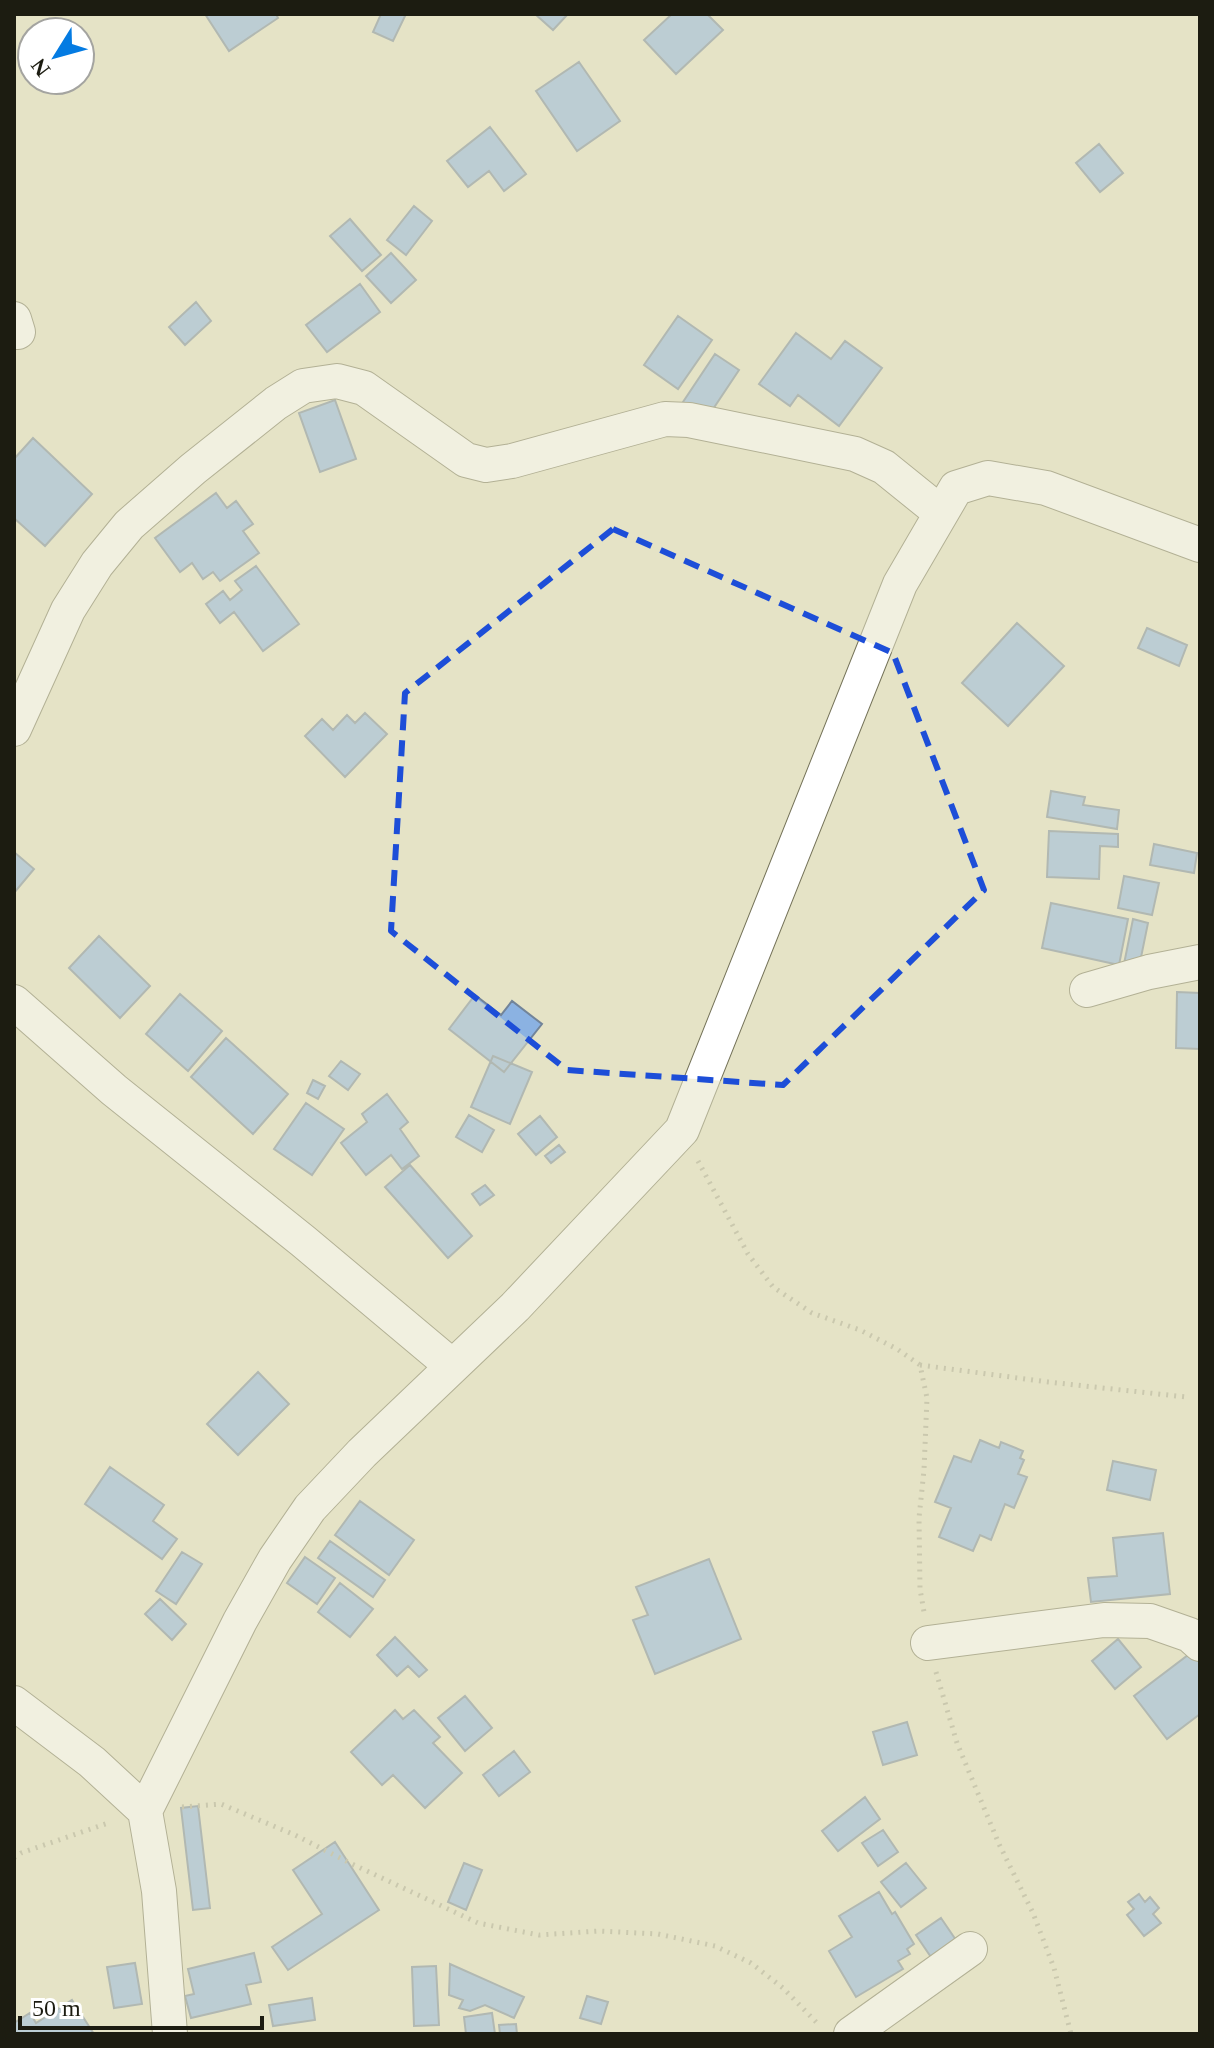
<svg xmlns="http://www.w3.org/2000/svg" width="1214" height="2048" viewBox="0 0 1214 2048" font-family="Georgia,serif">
	<rect width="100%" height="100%" fill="#e5e3c6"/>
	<path fill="#8bb2e2" stroke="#728499" stroke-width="2" d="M205,14H276L278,18L229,51Z
		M381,14H406L393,41L373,32Z
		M535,14H568L553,30Z
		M672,14H707L723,30L676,74L644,40Z
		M579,62L620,121L577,151L536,91Z
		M490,127L526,174L504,191L489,171L468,187L447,161Z
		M1099,144L1123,173L1100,192L1076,163Z
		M414,206L432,221L406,255L387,240Z
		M350,219L381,255L362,271L330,236Z
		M391,253L416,280L391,303L366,276Z
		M360,284L380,312L327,352L306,325Z
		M196,302L211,321L185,345L169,327Z
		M678,316L712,340L678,389L644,365Z
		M796,333L831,359L845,341L882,368L839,426L798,395L790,406L759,384Z
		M715,354L739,370L707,418L683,402Z
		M335,400L356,459L320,472L299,413Z
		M33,438L92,494L45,546L14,518V459Z
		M216,493L227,508L236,501L253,524L243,531L259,553L220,581L213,572L203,579L192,563L180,572L155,538Z
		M256,566L299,624L263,651L234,612L220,623L206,604L223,591L230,600L242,590L235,581Z
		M1017,623L1064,666L1008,726L962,683Z
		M1147,628L1187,645L1179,666L1138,648Z
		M365,713L387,734L345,777L305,736L322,719L333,730L347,715L355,723Z
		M1051,791L1085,797L1083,805L1119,810L1117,829L1047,817Z
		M1049,831L1118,834V847L1100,846L1099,879L1047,877Z
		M1154,844L1197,853L1194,873L1150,865Z
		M14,852L34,869L14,893Z
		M1124,876L1159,883L1152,915L1118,908Z
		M1051,903L1128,919L1119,965L1042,948Z
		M1133,919L1148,923L1138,972L1123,969Z
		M99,936L150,986L120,1018L69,968Z
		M1177,992L1200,993V1049L1176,1048Z
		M180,994L222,1031L188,1071L146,1034Z
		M475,995L501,1015L512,1001L542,1024L504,1072L449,1029Z
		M226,1038L288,1094L253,1134L191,1077Z
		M493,1056L532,1072L510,1124L471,1107Z
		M341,1061L360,1074L348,1090L329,1076Z
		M313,1080L325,1086L318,1099L307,1093Z
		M387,1094L408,1122L400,1129L419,1156L402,1169L391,1155L366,1175L341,1143L367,1122L362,1114Z
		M306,1103L344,1129L312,1175L274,1149Z
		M469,1115L494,1130L482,1152L456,1137Z
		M540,1116L557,1137L536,1155L518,1134Z
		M559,1145L565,1152L551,1163L545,1156Z
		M410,1165L472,1236L448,1258L385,1187Z
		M485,1185L494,1195L480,1205L472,1194Z
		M258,1372L289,1404L238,1455L207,1424Z
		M980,1440L999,1448L1001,1442L1023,1451L1020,1458L1024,1460L1018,1474L1027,1477L1014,1508L1005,1504L991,1540L980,1535L973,1551L939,1537L951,1508L935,1502L954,1456L971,1462Z
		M1113,1461L1156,1470L1150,1500L1107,1490Z
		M110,1467L164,1505L153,1521L177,1539L162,1559L85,1504Z
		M360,1501L414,1540L389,1575L335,1535Z
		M1163,1533L1170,1594L1091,1602L1088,1578L1117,1576L1113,1538Z
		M330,1541L385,1580L373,1597L318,1558Z
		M182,1552L202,1564L176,1604L156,1591Z
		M305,1557L335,1578L317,1604L287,1583Z
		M709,1559L741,1639L655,1674L633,1620L648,1615L636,1587Z
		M340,1583L373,1609L350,1637L318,1612Z
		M160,1599L186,1624L172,1640L145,1614Z
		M395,1637L427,1670L419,1677L408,1666L397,1676L377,1655Z
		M1118,1639L1141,1667L1115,1689L1092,1661Z
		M1196,1649L1200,1654V1714L1167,1739L1134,1696Z
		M465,1696L492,1728L465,1751L438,1718Z
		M395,1710L403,1719L414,1710L440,1737L433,1743L462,1773L425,1808L393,1775L382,1785L351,1752Z
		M907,1722L917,1755L883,1765L873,1732Z
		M514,1751L530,1772L499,1796L483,1775Z
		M865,1797L880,1819L838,1851L822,1831Z
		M198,1806L210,1908L193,1910L181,1808Z
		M883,1830L898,1852L878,1866L862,1843Z
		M335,1842L379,1910L288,1970L272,1947L322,1914L293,1870Z
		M464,1863L482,1870L466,1910L448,1902Z
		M906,1863L926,1888L901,1907L881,1882Z
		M879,1892L892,1914L895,1912L914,1944L907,1949L910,1954L898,1961L903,1969L856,1997L829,1951L852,1937L839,1916Z
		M1139,1894L1145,1902L1150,1897L1159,1908L1153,1914L1161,1923L1144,1936L1127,1915L1134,1909L1128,1902Z
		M941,1918L958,1943L933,1960L916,1935Z
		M254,1953L261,1982L246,1985L251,2004L191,2018L185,1996L194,1994L188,1969Z
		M135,1963L142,2004L114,2008L107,1967Z
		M450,1964L524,1997L514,2018L485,2005L470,2011L459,2008L463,2000L449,1995Z
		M436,1966L439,2025L414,2026L412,1967Z
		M587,1996L608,2002L601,2024L580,2018Z
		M312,1998L315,2020L273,2026L269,2005Z
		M72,2000L94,2034H14V2023L30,2013L36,2023Z
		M492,2013L495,2034H466L464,2017Z
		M516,2024L517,2034H500L499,2025Z"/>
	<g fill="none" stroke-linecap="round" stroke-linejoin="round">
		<g stroke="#757359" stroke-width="36">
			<path id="street" d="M14,319L18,332
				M14,729L68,610L97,564L129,525L193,469L276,403L303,386L337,381L364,388L466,460L486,465L512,461L665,419L689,420L855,454L884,467L941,513
				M1087,990L1149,972L1200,962
				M14,1002L114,1090L303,1241L452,1366
				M928,1643L1104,1620L1150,1621L1190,1635L1200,1644
				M14,1703L92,1762L145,1811L159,1891L170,2034
				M145,1811L240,1621L275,1559L310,1508L362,1453L515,1307L682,1130L900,584L956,488L988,478L1046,488L1200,545
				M851,2034L970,1949"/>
		</g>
		<path stroke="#a9a790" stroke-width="5" stroke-dasharray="2 6" stroke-linecap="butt" d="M698,1161L748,1254L773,1287L812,1313L860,1330L897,1349L920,1365L927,1398L924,1470L919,1518L920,1589L924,1612
			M920,1365L1048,1382L1186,1397
			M936,1672L957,1743L999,1844L1033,1913L1054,1968L1071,2034
			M182,1807L221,1804L295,1835L352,1864L478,1923L539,1935L599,1931L658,1934L715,1946L751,1963L783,1988L819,2025
			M14,1858L21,1853L111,1822"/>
		<use href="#street" stroke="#fff" stroke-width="34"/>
	</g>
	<path d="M0 0H1214V2048H0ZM613,529L893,653L984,890L783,1085L567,1070L391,931L405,693Z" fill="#e5e3c6" fill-opacity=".55" fill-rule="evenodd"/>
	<path fill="none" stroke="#1d4ed8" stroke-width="6" stroke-dasharray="16 10" stroke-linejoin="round" d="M613,529L893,653L984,890L783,1085L567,1070L391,931L405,693Z"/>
	<rect width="1214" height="2048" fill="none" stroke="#1c1c11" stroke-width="32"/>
	<g transform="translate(56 56) rotate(233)"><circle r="38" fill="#ffffff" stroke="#a4a4a0" stroke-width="2"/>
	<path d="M0-6L14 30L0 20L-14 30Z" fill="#047be2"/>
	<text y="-12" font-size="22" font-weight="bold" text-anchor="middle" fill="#1c1c11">N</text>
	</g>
	<path d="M20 2016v12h242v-12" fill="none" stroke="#1c1c11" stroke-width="4"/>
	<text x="32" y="2016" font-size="24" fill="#1c1c11" stroke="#ffffff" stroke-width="6" paint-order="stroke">50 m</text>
</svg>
